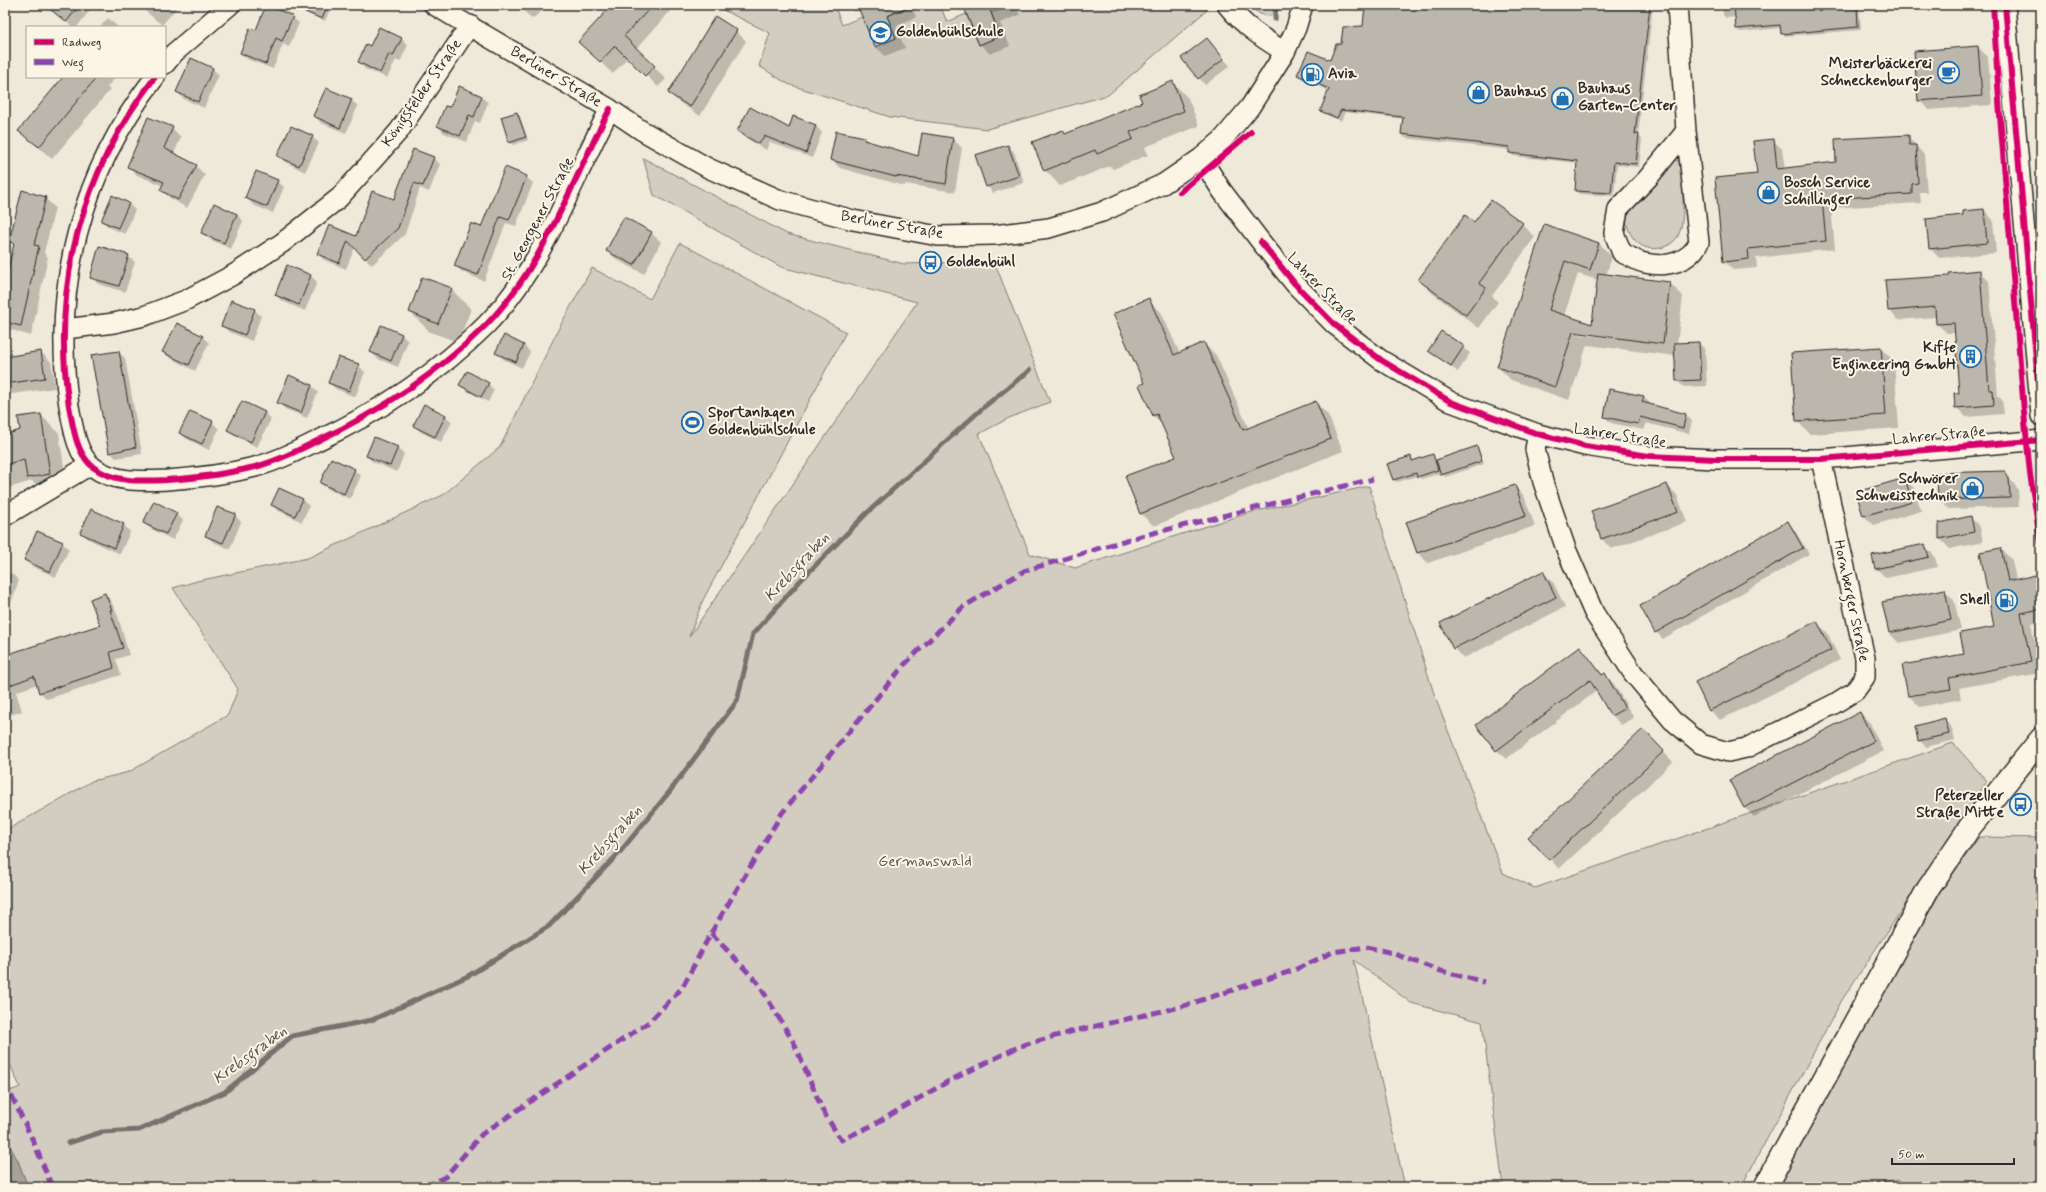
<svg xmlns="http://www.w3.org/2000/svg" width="2046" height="1192" font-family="Mynerve,sans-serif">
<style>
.green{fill:#d2cdc0;stroke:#7e7c76}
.water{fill:#a6a399;stroke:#75736d}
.shadow{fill:#0003;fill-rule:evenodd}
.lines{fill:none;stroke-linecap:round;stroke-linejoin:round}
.stream{stroke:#75736d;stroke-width:5}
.building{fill:#bcb7ac;stroke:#2b2b2b}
.minor-casing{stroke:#2b2b2b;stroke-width:22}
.major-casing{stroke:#2b2b2b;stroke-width:25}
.minor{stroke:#fcf5e5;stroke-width:19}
.major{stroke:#fcf5e5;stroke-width:22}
.quiet{stroke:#8e44ad;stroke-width:5;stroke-dasharray:10 5;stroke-linecap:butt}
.cycleway-casing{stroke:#fcf5e5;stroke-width:8}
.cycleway{stroke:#d6006c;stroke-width:6}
.labels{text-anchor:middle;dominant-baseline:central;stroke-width:4;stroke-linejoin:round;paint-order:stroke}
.poi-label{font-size:15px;font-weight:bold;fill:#2b2b2b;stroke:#fcf5e5;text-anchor:start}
.street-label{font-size:15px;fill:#2b2b2b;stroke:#fcf5e5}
.park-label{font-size:15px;fill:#555450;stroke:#fcf5e5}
.water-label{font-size:16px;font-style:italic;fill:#565552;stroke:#fcf5e5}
</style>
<rect width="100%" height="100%" fill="#efe9da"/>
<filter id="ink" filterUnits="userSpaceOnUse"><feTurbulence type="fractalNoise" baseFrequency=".025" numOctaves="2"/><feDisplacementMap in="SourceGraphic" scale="8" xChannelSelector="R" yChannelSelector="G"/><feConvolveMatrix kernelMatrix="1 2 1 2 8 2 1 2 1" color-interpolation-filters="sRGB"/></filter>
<g filter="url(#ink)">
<path class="green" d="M719,5H834L842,25L862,17L875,47L896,38L887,16L907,8L906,5H940L947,22L966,14L979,45L1000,36L991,13L1011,5H1204L1207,10L1108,95L987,129L890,117L788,84L759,66L770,33L717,7Z
M1248,5H1283C1271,22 1262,17 1248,5Z
M643,158L787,234L904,264L994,261L1050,402L1009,418L979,434L1030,554L1075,568L1248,513L1369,486L1435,697L1503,873L1535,888L1953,743L1987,781L1842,1000L1741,1187H1503L1482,1022L1411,1003L1354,960L1405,1187H28L18,1161L5,1137V1093L20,1087L5,1053V831L92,781L129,772L228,715L238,689L173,588L197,581L308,558L443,495L500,447L560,326L592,268L650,299L680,243L846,332L703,600L689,637L917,302L781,267L654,195Z
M1677,160L1680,163C1683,180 1686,221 1678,236C1675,241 1670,245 1664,247C1639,255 1624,233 1626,210L1672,161Z
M1979,837L2041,838V1187H1904L1899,1180L1857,1187H1773L1941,891Z"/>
<path class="water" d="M5,1137L18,1161L28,1187H5Z"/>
<path class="shadow" d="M60,5H94L77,27H72L55,12Z
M138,5H179L162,25Z
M301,5H332L325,21L303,12L300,9Z
M518,5H550L532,19Z
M613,5H676L636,49L666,79L658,87L628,57L613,74L592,54Z
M847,5H911L916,17L896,26L905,48L885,56L876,47L860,10L854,12Z
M953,5H1016L1020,15L1000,23L1010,46L990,54L980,44L965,7L958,10Z
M1366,5H1653L1638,135L1642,139L1639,167L1617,165L1614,196L1579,194L1576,190L1578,163L1513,156L1510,152V150L1405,138L1402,134L1403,119L1345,112L1341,121L1325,114L1321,110L1330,91L1302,79L1299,75L1330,62L1342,45L1364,27Z
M1722,5H1859L1861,30L1785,36L1782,33L1781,28L1740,32L1737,29L1736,17L1726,18L1723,15Z
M292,17L299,23L289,47L283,44L273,69L247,59L241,53L256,31Z
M108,18L118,27H100Z
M715,18L736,31L746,41L700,116L679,102L669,93Z
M401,38L408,45L400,62L396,60L387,78L365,69L359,62L371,47Z
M1207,39L1230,66L1205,85L1183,58Z
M1978,47L1988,57L1992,105L1929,110L1919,100Z
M192,59L213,69L219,75L204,108L184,99L177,92Z
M64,77H116L107,87L110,90L52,159L20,131Z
M1173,83L1188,98L1199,126L1145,147L1148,155L1113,169L1110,166L1060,186L1045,170L1063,131L1066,134L1143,103Z
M459,88L482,97L488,103L480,123L475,121L467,142L444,133L438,126L451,108Z
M351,100L358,106L346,133L321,123L315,116Z
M517,113L520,116L528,140L513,145L510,142Z
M794,118L816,126L822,133L812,158L770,142L766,150L744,137L738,131L789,130Z
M172,128L181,137L174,154L196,166L205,175L187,208L170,198L161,190L163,186L137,175L129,167Z
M922,134L953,139L962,148L955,192L905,184V186L840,168L831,159L864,138L868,142L919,157Z
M1908,136L1924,155L1927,192H1920L1921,203L1831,208L1835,249L1756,258L1757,268L1733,270L1724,261L1773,140L1782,149L1785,169L1838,163Z
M312,137L319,143L305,172L285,162L278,156Z
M1008,146L1014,152L1024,183L993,193L987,186Z
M433,158L440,164L429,192L420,188L405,234L372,265L355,247L346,269L324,260L318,254L329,226L357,238Z
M526,177L533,183L516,226L506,223L484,281L462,272L456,266L482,228Z
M277,181L284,187L273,213L253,205L247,198Z
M45,198L55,208L44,253L48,257L31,336L5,328V285L15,246L10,241Z
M128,203L135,210L125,234L108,227L102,220Z
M215,205L237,214L243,221L231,249L209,239L202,233Z
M1984,210L1993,220L1996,253L1939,258L1930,248L1964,216Z
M1474,223L1522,224L1535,237L1492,296L1498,302L1479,328L1432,293L1419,280Z
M1545,226L1599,243L1612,257L1606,275L1670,283L1683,296L1677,344L1698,343L1705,349L1707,386L1684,387L1677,381L1676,356L1587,345L1569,400L1511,380L1498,367ZM1578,274L1598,280L1593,326L1564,316ZM1569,331L1598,334L1603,337L1568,333Z
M651,233L661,242L644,274L617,260L607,250Z
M128,256L135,262L125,292L98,284L91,277Z
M288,266L311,276L317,282L305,311L282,301L276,295Z
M1979,271L1989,281L1998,396L2002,400L2004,414L1966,417L1956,407L1960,394L1956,333H1947L1937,324V317L1898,320L1889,310Z
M451,289L471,309L458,342L430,332L410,312Z
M1148,300L1161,312L1180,354L1203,343L1216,355L1249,429L1315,402L1328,415L1343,451L1154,526L1141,514L1127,477L1177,457L1162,424L1153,415L1145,383Z
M255,310L261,316L252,341L229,332L223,326Z
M177,324L203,337L209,343L195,371L170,358L164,352Z
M1441,332L1470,353L1458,372L1429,351Z
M402,335L408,341L398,367L378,359L371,352Z
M524,345L530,352L522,368L503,359L496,353Z
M1881,348L1894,361L1899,428L1810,434L1797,421Z
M41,352L51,362L55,388L5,395V358Z
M118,352L125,358L142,454L116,458L110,452Z
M358,365L365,372L355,397L336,389L329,383Z
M290,377L312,386L318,392L307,418L285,409L279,403Z
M488,384L494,390L488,402L467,391L460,385Z
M1643,397L1650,403L1649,405L1686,415L1692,421L1689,434L1646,423L1644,430L1611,423L1605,417Z
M242,402L265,413L271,419L257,447L235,436L229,430Z
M191,412L212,422L219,429L209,450L187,439L181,433Z
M41,415L59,433L68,493L47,496L32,481L5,489V436L21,431Z
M445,415L452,422L441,442L421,432L415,426Z
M374,438L398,448L404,454L397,472L373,462L367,456Z
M1476,448L1479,450L1484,464L1445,477L1442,473L1421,479L1418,476L1397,482L1394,480L1410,457L1414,461L1432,455L1436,461Z
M354,470L361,476L350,499L328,489L321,483Z
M2004,472L2018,489L2019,507L1949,509L1939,500Z
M1905,479L1915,489L1921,511L1874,525L1864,516Z
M1667,485L1677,495L1687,522L1611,549L1602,539L1592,511Z
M1515,486L1524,496L1535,526L1428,563L1418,553L1407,522Z
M302,500L309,506L302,522L279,511L272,505Z
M92,511L124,525L130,532L120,554L88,539L82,533Z
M176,514L183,520L173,540L151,529L144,523Z
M235,515L241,522L230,549L213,542L206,535Z
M1970,517L1980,527L1983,542L1950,549L1940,539V524Z
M1788,522L1794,529L1809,554L1663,639L1656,632L1641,607Z
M62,543L69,549L56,577L31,566L25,560Z
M1924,545L1934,555L1938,567L1886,578L1876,568Z
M2001,549L2012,560L2016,580L2041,575V622L2031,624L2041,673L1959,688L1961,699L1920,707L1909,696L1965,655L1995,628Z
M5,571L12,574L19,580L9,609L5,608Z
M1543,572L1553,582L1565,607L1464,658L1454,648Z
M1944,590L1954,600L1961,630L1899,643L1889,633L1883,603Z
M105,594L111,601L118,616L129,655L116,659L121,675L47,699L40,692L37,684L16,692L22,711L5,717V672L101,625Z
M1817,623L1827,632L1840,660L1720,720L1710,710Z
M1580,648L1603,675L1604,674L1614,684L1634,718L1621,725L1612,715L1598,690L1506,759L1497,750Z
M1860,713L1870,723L1883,751L1754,817L1744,807Z
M1945,720L1951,726L1955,740L1926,747L1919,740Z
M1652,740L1673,762L1559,869L1550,859Z"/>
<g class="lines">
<path class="stream" d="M1275,19L1276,5
M68,1143L102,1132L139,1130L225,1092L292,1036L372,1020L468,976L549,926L620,852L670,791L737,701L753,634L800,581L867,513L985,406L1030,370"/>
</g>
<path class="building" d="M45,5H80L66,22Z
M266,5L293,16L282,41L276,38L266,64L240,53L250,28L256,30Z
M289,5H328L322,19Z
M612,5H653L624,36L655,66L645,76L615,46L600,62L578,42Z
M857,5H912L887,16L896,38L875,47Z
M963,5H988L1000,36L979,45Z
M1365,5H1650L1635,134H1639L1636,164L1614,162L1611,193L1575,191L1577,161L1509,153V147L1401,134L1403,117L1341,110L1337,118L1320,111L1329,89L1297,75L1308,51L1330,60L1336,44H1341L1343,27L1363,26Z
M1734,5H1857L1858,27L1781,34L1780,25L1736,29Z
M715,16L737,30L690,107L668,93Z
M379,27L402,38L393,56L389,54L380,73L358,62L366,44L370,46Z
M1207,38L1224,59L1198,79L1181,58Z
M1978,46L1982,96L1918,101L1914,51Z
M191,58L213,68L198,102L176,92Z
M63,77H97L39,147L18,131Z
M1173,81L1184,111L1130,132L1133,139L1097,154L1095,150L1044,171L1032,142L1063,130L1065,134L1142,102L1139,95Z
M459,86L482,96L474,117L469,115L460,136L437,126L445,106L450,107Z
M326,88L352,99L340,128L313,116Z
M750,107L789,128L793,116L816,125L806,153L764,136L759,144L737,131Z
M517,112L526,137L509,143L501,117Z
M148,117L173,127L164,148L197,165L178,200L160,190L164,182L127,167Z
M291,126L313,136L299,166L277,156Z
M836,131L865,137L864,140L918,156L922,133L953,138L946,184L896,176V177L830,160Z
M1909,135V145H1916L1918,183L1912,184V194L1822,199L1826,241L1748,249L1749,259L1723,262L1715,178L1757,174L1753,141L1774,139L1777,169L1836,162L1835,139Z
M1008,145L1019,176L986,187L975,155Z
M413,149L434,157L423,186L414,183L398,228L365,259L348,241L339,263L317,254L329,225L356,236L372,191L394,199Z
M505,167L527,176L509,220L500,217L478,275L454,266L471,223L481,227Z
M256,171L278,180L267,207L245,198Z
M22,190L46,197L34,245L39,246L21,326L5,322V281L14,244L9,241Z
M112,195L129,203L118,228L101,221Z
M1491,200L1523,223L1479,283L1486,288L1466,315L1418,280L1465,215L1474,222Z
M214,203L237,214L224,243L201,233Z
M1984,209L1987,243L1929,249L1926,219L1963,215V211Z
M624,217L652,232L634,265L606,251Z
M1544,224L1599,243L1590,270L1565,261L1549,310L1592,324L1598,273L1670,282L1663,344L1573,332L1555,387L1497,367Z
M99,246L129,255L119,286L90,278Z
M287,265L311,275L299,305L275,295Z
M1980,270L1989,390H1993L1994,405L1955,408L1954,393H1959L1954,323L1936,324L1935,307L1888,311L1885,280L1949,276V273Z
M422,277L452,288L438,324L409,312Z
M1149,298L1174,355L1204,342L1243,430L1316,401L1331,439L1140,514L1125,476L1176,457L1157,414L1153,416L1139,385L1144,383L1113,314Z
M231,300L255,309L245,335L221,326Z
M177,323L203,336L189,365L162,352Z
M381,325L402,334L391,361L370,352Z
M1441,331L1464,346L1451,366L1428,351Z
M504,335L524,345L516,362L495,353Z
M1699,342L1701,380L1676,381L1674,343Z
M1881,347L1886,415L1796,421L1791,353Z
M41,351L45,378L5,384V357Z
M119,351L136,447L109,453L91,355Z
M338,357L359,364L349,391L328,383Z
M467,371L489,383L481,397L459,385Z
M289,375L312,385L301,413L277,403Z
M1609,389L1644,396L1642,402L1686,414L1683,428L1640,417L1638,424L1604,417Z
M242,401L265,412L251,442L227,430Z
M424,404L446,415L435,437L413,426Z
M190,411L213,421L202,444L179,433Z
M41,414L50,474L27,478L24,459L5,465V435L20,430L18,417Z
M374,437L398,447L390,466L366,456Z
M1477,446L1482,461L1441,475L1436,460Z
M1433,454L1438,470L1417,477L1416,473L1393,480L1387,464L1411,456L1412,461Z
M331,458L355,469L344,494L320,483Z
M2005,471L2009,478L2010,498L1938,500L1937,473Z
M1905,478L1912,502L1863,516L1856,492Z
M1667,484L1678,512L1601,539L1591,511Z
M1515,485L1526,516L1417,553L1406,522Z
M279,488L303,499L295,516L271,505Z
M154,501L177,513L166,534L143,523Z
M217,507L236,514L223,543L205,536Z
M91,509L124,524L114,548L80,533Z
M1971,516L1974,532L1939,539V523Z
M1788,521L1803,548L1655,633L1640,606Z
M37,531L63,542L50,572L24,560Z
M1925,544L1929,557L1875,569L1872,555Z
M2001,548L2008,581L2041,574V609L2021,613L2031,662L1949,678L1951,689L1908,696L1902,665L1964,654L1960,633L1994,627L1980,552Z
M1543,571L1556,597L1453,649L1440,623Z
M1945,589L1951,620L1889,633L1882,602Z
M105,593L112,610H110L123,648L110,652L114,668L39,693L34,676L5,687V655L100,625L90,599Z
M1817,621L1831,650L1709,711L1695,682Z
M1580,646L1602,675L1605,673L1625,708L1611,716L1590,680L1496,751L1476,725Z
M1860,712L1874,741L1744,808L1729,780Z
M1945,718L1949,734L1918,741L1915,726Z
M1643,729L1664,751L1549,860L1528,837Z"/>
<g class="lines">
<defs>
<path id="minor" d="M434,5L610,109L641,130L708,168L780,200L853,220L938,236L994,235L1049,228L1102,212L1163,184L1201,158L1222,140L1250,107L1285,52L1296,28L1303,5
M1227,5C1244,26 1262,38 1285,52
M1677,5L1686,131L1699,242C1690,262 1667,268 1645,263C1638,262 1630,256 1622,253L1614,233L1618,209L1648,178L1686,131
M2005,5L2041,416
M165,64L174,53L230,5
M155,77C81,173 51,287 69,406C73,426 76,454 93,467C114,483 142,481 167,480C197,478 227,474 255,467C277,461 297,451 317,441C379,412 437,374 486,325C544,266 571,182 610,109
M1201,158L1222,191L1261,242L1295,284L1335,325L1381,360L1451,402L1538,434L1585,446L1649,456L1715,459H1821L2041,440
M65,329L114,323L144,316L186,300L233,275L282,243L339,198L399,131L470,25
M1538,434L1535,449L1543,482L1566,549L1594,613L1633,673L1672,720L1701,744L1728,752L1746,748L1834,704L1855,691L1865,677V658L1821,459
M5,516L90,465"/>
<path id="major" d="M1765,1187L1928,889L1970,827L2041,739"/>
</defs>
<use href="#minor" class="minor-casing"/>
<use href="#major" class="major-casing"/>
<use href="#minor" class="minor"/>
<use href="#major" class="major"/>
<path class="quiet" d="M711,933L758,983L794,1043L823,1111L841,1140L871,1126L949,1081L1020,1046L1070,1032L1180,1007L1292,971L1333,952L1366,947L1389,952L1441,971L1484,982
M5,1082L35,1145L52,1187
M425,1187L445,1177L482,1134L649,1022L682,988L711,933L782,813L904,665L963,607L1024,571L1133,538L1373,479"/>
<defs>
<path id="cycleway" d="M1993,5L2000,116L2024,412L2030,474L2041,545
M2005,5L2041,416
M155,77C81,173 51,287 69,406C73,426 76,454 93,467C114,483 142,481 167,480C197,478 227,474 255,467C277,461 297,451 317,441C379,412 437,374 486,325C544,266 571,182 610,109
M1180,192L1251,132
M1261,242L1295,284L1335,325L1381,360L1451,402L1538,434L1585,446L1649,456L1715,459H1821L2041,440"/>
</defs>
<use href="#cycleway" class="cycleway-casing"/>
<use href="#cycleway" class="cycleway"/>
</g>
</g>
<defs>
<symbol id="school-ring" viewBox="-11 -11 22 22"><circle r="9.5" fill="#fcf5e5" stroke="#1f6fb2" stroke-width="1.5"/><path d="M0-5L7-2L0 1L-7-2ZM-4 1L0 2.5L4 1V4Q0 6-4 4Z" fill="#1f6fb2"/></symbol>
<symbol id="cafe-ring" viewBox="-11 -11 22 22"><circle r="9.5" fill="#fcf5e5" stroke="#1f6fb2" stroke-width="1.5"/><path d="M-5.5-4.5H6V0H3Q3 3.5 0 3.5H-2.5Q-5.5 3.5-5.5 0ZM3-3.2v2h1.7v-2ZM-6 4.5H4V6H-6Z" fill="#1f6fb2"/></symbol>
<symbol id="fuel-ring" viewBox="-11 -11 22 22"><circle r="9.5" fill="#fcf5e5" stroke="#1f6fb2" stroke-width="1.5"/><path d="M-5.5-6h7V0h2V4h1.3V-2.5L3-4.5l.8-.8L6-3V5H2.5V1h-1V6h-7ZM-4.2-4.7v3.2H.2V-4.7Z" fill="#1f6fb2"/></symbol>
<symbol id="shop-ring" viewBox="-11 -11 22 22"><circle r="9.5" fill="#fcf5e5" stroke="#1f6fb2" stroke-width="1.5"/><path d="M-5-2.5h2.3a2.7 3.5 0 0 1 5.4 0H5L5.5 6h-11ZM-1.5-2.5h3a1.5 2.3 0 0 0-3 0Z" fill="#1f6fb2"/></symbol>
<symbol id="bus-ring" viewBox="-11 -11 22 22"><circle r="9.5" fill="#fcf5e5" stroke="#1f6fb2" stroke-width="1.5"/><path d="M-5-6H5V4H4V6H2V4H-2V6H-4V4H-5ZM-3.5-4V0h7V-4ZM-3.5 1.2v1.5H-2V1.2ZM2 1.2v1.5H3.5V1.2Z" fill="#1f6fb2"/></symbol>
<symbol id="building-ring" viewBox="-11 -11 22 22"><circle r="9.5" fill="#fcf5e5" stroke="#1f6fb2" stroke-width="1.5"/><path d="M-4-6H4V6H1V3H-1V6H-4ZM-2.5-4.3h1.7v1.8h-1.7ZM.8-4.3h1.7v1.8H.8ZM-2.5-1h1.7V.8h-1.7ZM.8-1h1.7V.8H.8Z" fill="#1f6fb2"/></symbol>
<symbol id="stadium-ring" viewBox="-11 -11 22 22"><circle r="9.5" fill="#fcf5e5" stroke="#1f6fb2" stroke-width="1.5"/><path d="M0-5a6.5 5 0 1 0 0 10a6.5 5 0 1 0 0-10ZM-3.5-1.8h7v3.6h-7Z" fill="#1f6fb2"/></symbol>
</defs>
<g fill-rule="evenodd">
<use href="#school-ring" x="868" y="20" width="25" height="25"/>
<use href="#cafe-ring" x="1936" y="60" width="25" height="25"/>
<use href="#fuel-ring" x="1300" y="62" width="25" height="25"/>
<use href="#shop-ring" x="1466" y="80" width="25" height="25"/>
<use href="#shop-ring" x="1550" y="86" width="25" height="25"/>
<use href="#shop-ring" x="1756" y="180" width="25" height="25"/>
<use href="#bus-ring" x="918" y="250" width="25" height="25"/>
<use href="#building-ring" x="1958" y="344" width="25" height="25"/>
<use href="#stadium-ring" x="680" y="410" width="25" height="25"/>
<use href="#shop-ring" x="1960" y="476" width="25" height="25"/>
<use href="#fuel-ring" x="1994" y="588" width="25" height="25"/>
<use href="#bus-ring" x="2008" y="792" width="25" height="25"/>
</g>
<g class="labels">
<g class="poi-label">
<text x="896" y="32">Goldenbühlschule</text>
<text x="1932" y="64" text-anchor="end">Meisterbäckerei<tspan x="1932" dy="17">Schneckenburger</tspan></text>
<text x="1328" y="74">Avia</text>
<text x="1578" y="89">Bauhaus<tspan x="1578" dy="17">Garten-Center</tspan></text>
<text x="1494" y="92">Bauhaus</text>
<text x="1784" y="183">Bosch Service<tspan x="1784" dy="17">Schillinger</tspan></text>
<text x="946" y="262">Goldenbühl</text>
<text x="1956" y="348" text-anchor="end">Kiffe<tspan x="1956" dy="17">Engineering GmbH</tspan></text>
<text x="708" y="413">Sportanlagen<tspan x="708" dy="17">Goldenbühlschule</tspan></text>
<text x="1958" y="479" text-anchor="end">Schwörer<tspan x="1958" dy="17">Schweisstechnik</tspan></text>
<text x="1990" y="600" text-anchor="end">Shell</text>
<text x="2004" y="796" text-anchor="end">Peterzeller<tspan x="2004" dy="17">Straße Mitte</tspan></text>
</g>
<g class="street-label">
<text transform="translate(556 77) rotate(31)">Berliner Straße</text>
<text transform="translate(422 93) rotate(-55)">Königsfelder Straße</text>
<text transform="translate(538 219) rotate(-62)">St. Georgener Straße</text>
<text transform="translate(892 225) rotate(10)">Berliner Straße</text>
<text transform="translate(1322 289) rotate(46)">Lahrer Straße</text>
<text transform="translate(1620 436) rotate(9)">Lahrer Straße</text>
<text transform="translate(1939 436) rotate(-5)">Lahrer Straße</text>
<text transform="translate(1851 601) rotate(78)">Hornberger Straße</text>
</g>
<g class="park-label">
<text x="925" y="862">Germanswald</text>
</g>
<g class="water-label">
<text transform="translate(797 567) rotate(-47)">Krebsgraben</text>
<text transform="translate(610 840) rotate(-48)">Krebsgraben</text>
<text transform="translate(250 1055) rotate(-36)">Krebsgraben</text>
</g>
</g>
<rect width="2046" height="1192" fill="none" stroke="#fcf5e5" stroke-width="20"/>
<rect x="10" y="10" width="2026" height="1172" fill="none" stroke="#2b2b2b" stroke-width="1.5" filter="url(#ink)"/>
<rect x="26" y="26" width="140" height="52" fill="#fcf5e5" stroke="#a8a49b"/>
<rect x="34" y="39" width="20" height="6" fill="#d6006c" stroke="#a8a49b"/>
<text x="62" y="46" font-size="12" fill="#2b2b2b">Radweg</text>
<rect x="34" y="59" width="20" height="6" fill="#8e44ad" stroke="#a8a49b"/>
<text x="62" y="66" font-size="12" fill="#2b2b2b">Weg</text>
<path d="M1892 1158v6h122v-6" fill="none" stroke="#2b2b2b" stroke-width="2"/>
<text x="1898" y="1158" font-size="12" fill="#2b2b2b" stroke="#fcf5e5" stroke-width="3" paint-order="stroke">50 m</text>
</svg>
